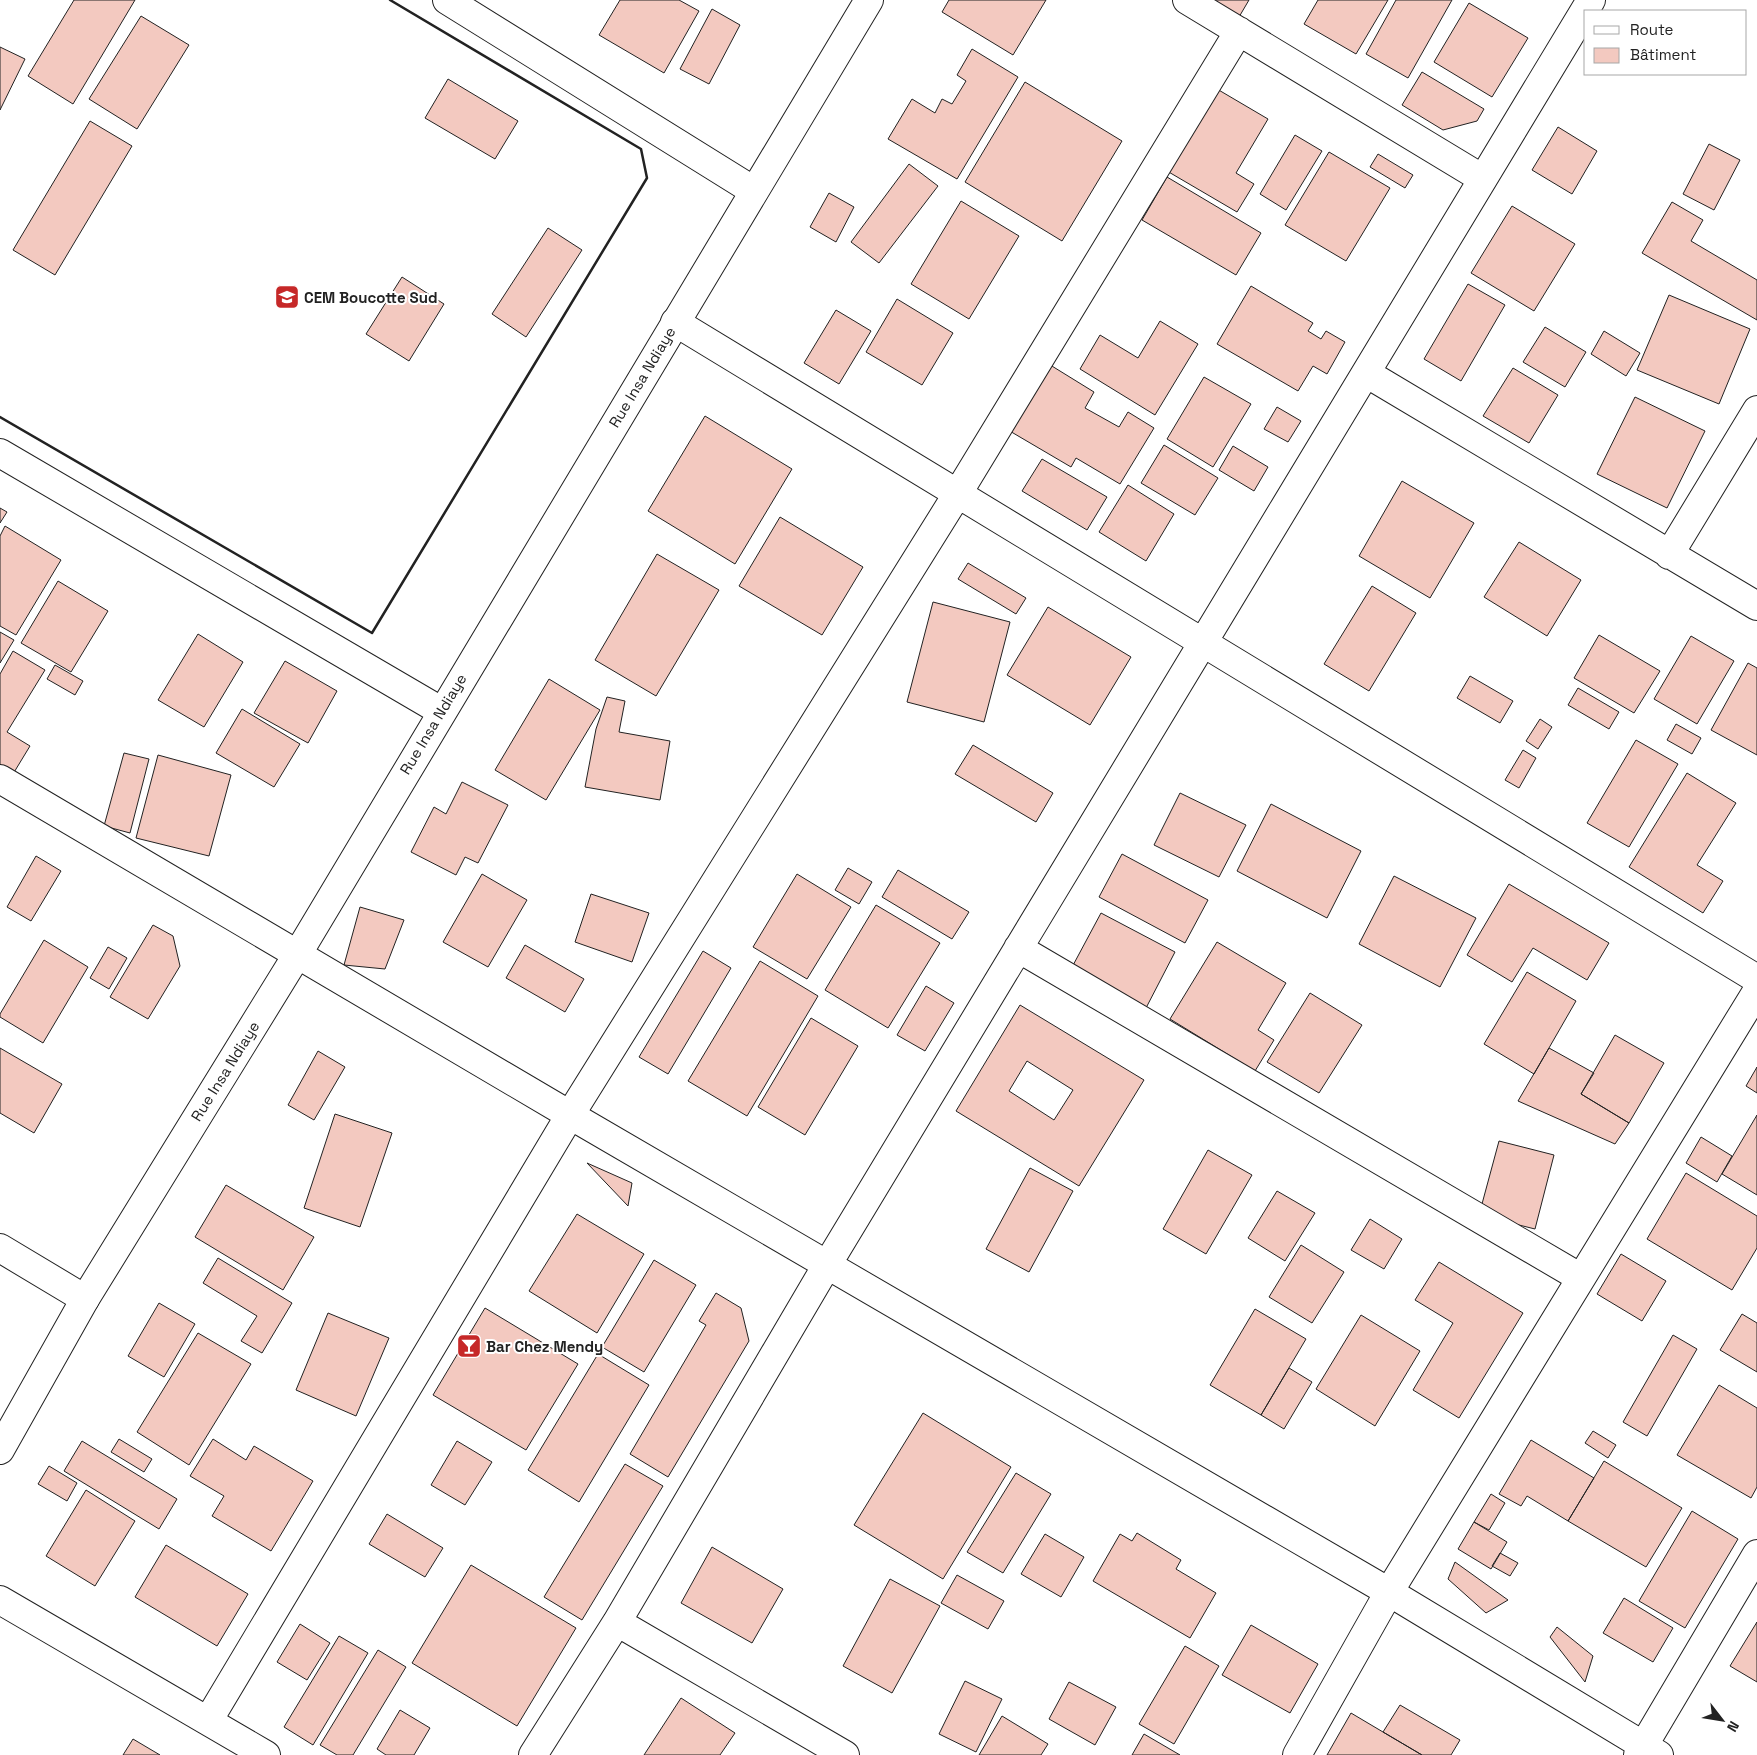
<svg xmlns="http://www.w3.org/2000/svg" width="1757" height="1755" font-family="'Space Grotesk',sans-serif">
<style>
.building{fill:#f3c9c0;stroke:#222;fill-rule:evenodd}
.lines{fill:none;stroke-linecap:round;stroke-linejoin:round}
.minor-casing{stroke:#222;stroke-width:30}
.secondary-casing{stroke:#222;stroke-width:30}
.minor{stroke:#fff;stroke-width:28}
.secondary{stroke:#fff;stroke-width:28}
.wall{stroke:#222;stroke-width:2.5}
.labels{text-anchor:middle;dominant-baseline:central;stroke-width:4;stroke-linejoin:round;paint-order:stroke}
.poi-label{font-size:15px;font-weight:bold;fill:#222;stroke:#fff;text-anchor:start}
.street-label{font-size:15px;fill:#222;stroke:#fff}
</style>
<rect width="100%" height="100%" fill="#fff"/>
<path class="building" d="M74,0H135L73,104L28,76Z
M620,0H679L699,11L664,73L599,35Z
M949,0H1046L1013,55L942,12Z
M1210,0H1249L1239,17Z
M1318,0H1388L1356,54L1304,24Z
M1396,0H1452L1408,78L1366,54Z
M1469,3L1528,38L1492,97L1434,62Z
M712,9L740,25L709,84L680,69Z
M141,16L189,45L137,129L89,99Z
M0,47L25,59L0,110Z
M972,49L1018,77L957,179L888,139L912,99L935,113L942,99L952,104L966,81L957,75Z
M1422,72L1484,109L1477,121L1443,130L1402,105Z
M448,79L518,121L495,159L425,118Z
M1025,82L1122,141L1062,241L965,182Z
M1217,89L1268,119L1236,173L1254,184L1237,212L1167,171Z
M90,121L132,146L55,275L13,250Z
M1558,127L1597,151L1572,194L1532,170Z
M1295,135L1322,151L1286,210L1260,194Z
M1709,144L1740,160L1714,210L1683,194Z
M1329,152L1390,188L1346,261L1285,225Z
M1378,154L1413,175L1405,188L1370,167Z
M909,164L938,186L879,263L851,242Z
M1167,177L1261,233L1236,275L1142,220Z
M829,193L854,207L836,242L810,227Z
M961,201L1019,236L969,319L911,284Z
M1672,202L1703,220L1691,241L1757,280V320L1642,253Z
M1512,206L1575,244L1534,311L1471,273Z
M548,228L582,250L526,337L492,314Z
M402,277L444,304L409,361L366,334Z
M1468,284L1505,305L1461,381L1424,359Z
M1251,286L1313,323L1308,331L1321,339L1326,331L1345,342L1327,374L1313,366L1298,391L1217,344Z
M1669,295L1750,329L1719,404L1637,370Z
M897,299L953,333L922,385L866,352Z
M836,310L871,331L839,384L804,363Z
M1160,321L1198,344L1155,415L1080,369L1100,335L1138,358Z
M1545,327L1586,352L1565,387L1523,362Z
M1604,331L1640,353L1626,376L1591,354Z
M1047,363L1094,392L1085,408L1119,427L1128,412L1154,428L1120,484L1076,458L1071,467L1008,430Z
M1513,368L1558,395L1529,443L1483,416Z
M1204,377L1251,404L1213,467L1167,439Z
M1635,397L1705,431L1667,508L1597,474Z
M1277,407L1301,421L1288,442L1264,429Z
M705,416L792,469L735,564L648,511Z
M1164,445L1218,478L1195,515L1141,483Z
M1233,446L1268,467L1254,491L1219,470Z
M1042,459L1107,497L1087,530L1022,491Z
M1402,481L1474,523L1430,598L1359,556Z
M1128,485L1174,514L1146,561L1099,532Z
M0,508L7,512L0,523Z
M780,517L863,567L822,635L739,586Z
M5,526L61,560L16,635L0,626V536Z
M1519,542L1581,580L1547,636L1484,597Z
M657,554L719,590L656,696L595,660Z
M968,563L1026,598L1016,614L958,579Z
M58,581L108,611L71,672L21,643Z
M1372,586L1416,613L1369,691L1324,664Z
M933,602L1010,622L984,722L907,702Z
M1048,607L1131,657L1090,725L1007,675Z
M0,632L14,640L0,663Z
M198,634L243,662L204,727L158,700Z
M1599,635L1660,671L1634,713L1574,678Z
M1691,636L1734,661L1697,724L1654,699Z
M13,651L45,670L7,732L30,746L13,774L0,766V674Z
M285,661L337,691L308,743L254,713Z
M1748,663L1757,668V755L1711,730Z
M55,665L83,681L75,695L47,679Z
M1470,676L1513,701L1500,723L1457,698Z
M549,679L600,710L546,800L495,770Z
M1578,688L1619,712L1609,729L1568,705Z
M607,697L625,701L619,732L670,741L660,800L585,787L596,729Z
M242,709L300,744L274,787L216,753Z
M1540,719L1552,727L1538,749L1526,741Z
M1676,724L1701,738L1692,754L1667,740Z
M1636,740L1678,764L1629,847L1587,823Z
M973,745L1053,793L1036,822L955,774Z
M1523,750L1536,758L1519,788L1505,780Z
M124,753L149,759L130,833L104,826Z
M158,755L231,775L209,856L136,838Z
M1687,773L1736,803L1697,865L1723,881L1703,913L1629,867Z
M462,782L508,805L478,863L465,857L456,875L411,852L434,807L446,814Z
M1180,793L1246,825L1219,877L1154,845Z
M1271,804L1361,851L1327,918L1237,871Z
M1122,854L1208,900L1185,943L1099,897Z
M36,856L61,871L31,921L7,907Z
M848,868L872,882L859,904L835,890Z
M898,870L969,912L952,939L882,897Z
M482,874L527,900L488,967L443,942Z
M797,874L851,907L807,979L753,947Z
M1394,876L1476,918L1440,987L1359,944Z
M1509,884L1609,943L1587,980L1533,948L1512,982L1467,955Z
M591,894L649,913L632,962L575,942Z
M876,905L940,943L888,1028L825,990Z
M360,907L404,920L385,969L344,965Z
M1101,913L1175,952L1146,1008L1071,969Z
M153,925L173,936L180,966L148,1019L110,997Z
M44,940L88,967L43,1043L0,1017V1014Z
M1217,942L1286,983L1258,1030L1274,1040L1255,1071L1170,1019Z
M525,945L584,979L565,1012L506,978Z
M108,947L127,958L109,989L90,978Z
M703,951L731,968L668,1074L639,1057Z
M760,961L818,996L747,1116L688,1081Z
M1527,972L1576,1001L1534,1074L1484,1044Z
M926,986L954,1003L925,1051L897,1035Z
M1310,993L1362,1025L1319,1093L1267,1062Z
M1020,1005L1144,1080L1079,1186L956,1111ZM1027,1061L1073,1090L1054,1120L1009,1091Z
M811,1018L858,1046L805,1135L758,1107Z
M1615,1035L1664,1063L1629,1123L1581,1094Z
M0,1048L62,1084L34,1133L0,1113Z
M1549,1048L1594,1073L1581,1094L1629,1123L1615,1144L1518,1101Z
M318,1051L345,1067L314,1120L288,1105Z
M1757,1067V1093L1746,1086Z
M335,1114L392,1133L360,1227L304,1208Z
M1757,1115V1195L1722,1174Z
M1701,1137L1732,1156L1717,1182L1686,1163Z
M1499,1141L1554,1155L1535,1229L1479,1215Z
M1208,1150L1252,1175L1206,1254L1163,1229Z
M587,1163L632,1183L628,1206Z
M1030,1168L1073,1191L1029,1272L986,1249Z
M1686,1173L1757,1216V1248L1732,1290L1647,1239Z
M226,1185L314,1237L283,1290L195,1237Z
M1277,1191L1315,1213L1285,1261L1248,1238Z
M577,1214L644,1254L597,1333L529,1291Z
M1370,1219L1402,1239L1384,1269L1351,1250Z
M1301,1245L1344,1272L1312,1323L1269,1297Z
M1621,1254L1666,1281L1642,1321L1597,1294Z
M218,1258L292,1303L262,1353L241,1341L257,1316L203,1283Z
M654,1260L696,1285L644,1372L602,1347Z
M1439,1262L1523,1313L1459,1418L1413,1390L1453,1323L1415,1300Z
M716,1293L741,1308L749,1341L668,1477L630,1454L706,1325L699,1321Z
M159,1303L195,1324L164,1377L128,1356Z
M485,1308L578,1364L526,1450L433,1395Z
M1255,1309L1306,1339L1261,1415L1210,1385Z
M328,1313L389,1338L356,1416L296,1390Z
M1742,1314L1757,1323V1372L1720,1350Z
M1361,1315L1420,1351L1375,1426L1316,1389Z
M198,1333L251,1364L189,1465L137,1432Z
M1673,1335L1697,1349L1647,1436L1623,1422Z
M598,1354L649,1385L579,1502L528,1470Z
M1289,1368L1312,1382L1284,1429L1261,1415Z
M1719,1385L1757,1408V1487L1751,1498L1677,1455Z
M923,1413L1011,1467L943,1579L854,1525Z
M1593,1431L1616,1445L1608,1458L1585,1443Z
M119,1439L152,1459L144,1472L111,1452Z
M213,1439L246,1460L254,1446L313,1481L271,1551L212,1516L224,1496L190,1476Z
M1531,1440L1594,1478L1568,1521L1527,1496L1521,1506L1499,1494Z
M82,1441L177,1499L159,1529L64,1471Z
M457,1441L492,1462L465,1505L431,1485Z
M1604,1461L1682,1508L1646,1567L1568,1521Z
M625,1464L663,1486L582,1620L544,1597Z
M49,1466L77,1483L67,1501L38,1484Z
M1016,1473L1051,1494L1003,1573L967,1552Z
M86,1490L135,1521L95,1586L46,1556Z
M1491,1494L1505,1503L1489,1530L1474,1522Z
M1692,1511L1738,1539L1685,1628L1639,1601Z
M387,1514L443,1548L425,1577L369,1544Z
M1474,1522L1507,1542L1491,1569L1458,1549Z
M1137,1533L1181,1560L1176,1569L1216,1593L1190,1638L1093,1581L1120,1534L1132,1541Z
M1045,1534L1084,1557L1061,1597L1021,1574Z
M166,1545L248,1594L217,1646L135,1597Z
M712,1547L783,1589L752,1643L681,1603Z
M1500,1553L1518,1563L1510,1576L1492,1566Z
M1455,1562L1508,1600L1486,1613L1448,1579Z
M471,1565L576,1628L517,1726L412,1663Z
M957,1575L1004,1601L988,1629L941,1603Z
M890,1579L940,1606L892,1693L843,1666Z
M1624,1598L1673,1628L1653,1662L1603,1633Z
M1757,1622V1682L1730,1666Z
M300,1624L330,1643L307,1680L277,1662Z
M1251,1625L1318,1664L1290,1713L1222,1675Z
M1557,1627L1593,1656L1585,1682L1550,1637Z
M339,1636L368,1653L313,1745L284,1727Z
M1185,1646L1219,1666L1174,1744L1139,1724Z
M378,1650L406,1667L353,1755H337L320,1745Z
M965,1681L1002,1699L976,1752L939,1734Z
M1069,1682L1116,1707L1095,1745L1049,1719Z
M681,1698L735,1733L720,1755H644Z
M1400,1705L1460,1740L1451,1755H1422L1383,1732Z
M400,1710L430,1728L414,1755H386L377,1749Z
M1351,1713L1383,1732L1422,1755H1327Z
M1002,1716L1048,1744L1041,1755H979Z
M1144,1734L1180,1755H1132Z
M133,1739L160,1755H123Z"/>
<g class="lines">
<defs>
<path id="minor" d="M447,0L754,191
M1187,0L1483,179
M675,322L1757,979
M1366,373L1757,606
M0,453L441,711
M1669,555L1757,410
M0,779L570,1115L1389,1592L1659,1755
M1018,948L1581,1278
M0,1248L85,1299
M0,1600L266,1755
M617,1622L845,1755
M208,1721L570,1115L958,493L1239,31
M533,1755L617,1622L827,1265L1591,0
M1297,1755L1389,1592L1757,991
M1638,1755L1757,1554"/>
<path id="secondary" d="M0,1450L85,1299L297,955L869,0"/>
</defs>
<use href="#minor" class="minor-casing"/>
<use href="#secondary" class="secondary-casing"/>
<use href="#minor" class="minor"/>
<use href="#secondary" class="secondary"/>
<path class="wall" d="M0,417L372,633L647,178L641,149L390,0"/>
</g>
<defs>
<symbol id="school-square" viewBox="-11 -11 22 22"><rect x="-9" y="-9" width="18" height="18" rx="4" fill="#c62828" stroke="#fff"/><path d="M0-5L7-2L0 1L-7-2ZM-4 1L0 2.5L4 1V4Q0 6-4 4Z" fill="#fff"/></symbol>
<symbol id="bar-square" viewBox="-11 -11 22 22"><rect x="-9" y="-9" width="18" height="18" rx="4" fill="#c62828" stroke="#fff"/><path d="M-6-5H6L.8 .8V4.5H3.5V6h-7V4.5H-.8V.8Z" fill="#fff"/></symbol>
</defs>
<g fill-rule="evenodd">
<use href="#school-square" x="273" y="283" width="28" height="28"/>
<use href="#bar-square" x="455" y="1332" width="28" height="28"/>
</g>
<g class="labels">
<g class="poi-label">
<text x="304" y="297">CEM Boucotte Sud</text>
<text x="486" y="1346">Bar Chez Mendy</text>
</g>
<g class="street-label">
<text transform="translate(642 377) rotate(-59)">Rue Insa Ndiaye</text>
<text transform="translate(433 724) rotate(-59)">Rue Insa Ndiaye</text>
<text transform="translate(225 1071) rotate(-58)">Rue Insa Ndiaye</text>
</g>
</g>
<rect x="1584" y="10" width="162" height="65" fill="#ffffff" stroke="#a7a7a7"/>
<rect x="1594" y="26" width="25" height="8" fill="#ffffff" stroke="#a7a7a7"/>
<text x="1630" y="35" font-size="15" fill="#222222">Route</text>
<rect x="1594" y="48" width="25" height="15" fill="#f3c9c0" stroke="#a7a7a7"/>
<text x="1630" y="60" font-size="15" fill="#222222">Bâtiment</text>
<g transform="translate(1722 1720) rotate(121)" stroke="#ffffff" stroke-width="4" paint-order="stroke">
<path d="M0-4L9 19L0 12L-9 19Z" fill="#222222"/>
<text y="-8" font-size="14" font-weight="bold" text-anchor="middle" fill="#222222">N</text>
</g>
</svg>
